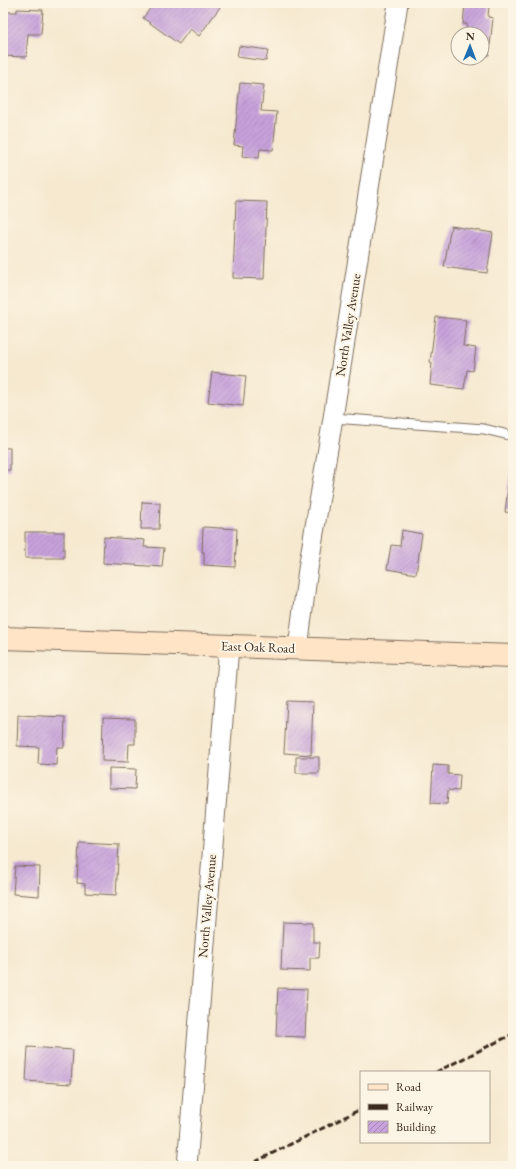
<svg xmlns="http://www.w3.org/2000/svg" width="516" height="1169" font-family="'EB Garamond',serif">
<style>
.building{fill:url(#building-hatch)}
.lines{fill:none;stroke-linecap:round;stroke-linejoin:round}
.lane-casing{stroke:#7c6d5c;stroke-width:11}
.street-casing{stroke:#7c6d5c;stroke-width:21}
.secondary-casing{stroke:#7c6d5c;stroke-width:24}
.lane{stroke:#fff;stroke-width:9}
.street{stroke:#fff;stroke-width:19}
.secondary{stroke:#ffe4c6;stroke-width:22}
.rail{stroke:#3b2a1e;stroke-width:3;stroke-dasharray:6 3;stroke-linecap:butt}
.labels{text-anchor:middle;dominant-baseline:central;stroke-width:4;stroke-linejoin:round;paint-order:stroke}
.street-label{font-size:13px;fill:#3b2a1e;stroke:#fcf5e5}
</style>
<defs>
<pattern id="building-hatch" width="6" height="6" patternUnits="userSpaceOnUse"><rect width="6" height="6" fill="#c7a2dc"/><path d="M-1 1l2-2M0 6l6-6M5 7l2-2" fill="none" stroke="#a384b2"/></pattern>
</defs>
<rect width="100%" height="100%" fill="#fcf5e5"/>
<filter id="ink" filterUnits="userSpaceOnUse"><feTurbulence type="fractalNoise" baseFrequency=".025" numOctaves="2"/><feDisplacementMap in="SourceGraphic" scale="8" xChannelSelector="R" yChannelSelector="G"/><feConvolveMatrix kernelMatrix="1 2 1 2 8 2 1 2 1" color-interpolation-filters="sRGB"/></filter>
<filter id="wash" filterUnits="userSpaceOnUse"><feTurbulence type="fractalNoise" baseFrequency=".012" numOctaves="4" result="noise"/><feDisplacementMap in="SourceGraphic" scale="16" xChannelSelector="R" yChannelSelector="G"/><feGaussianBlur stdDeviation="0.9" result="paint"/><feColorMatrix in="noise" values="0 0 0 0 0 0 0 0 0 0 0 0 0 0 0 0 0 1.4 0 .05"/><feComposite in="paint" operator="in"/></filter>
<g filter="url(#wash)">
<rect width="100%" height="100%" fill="#f6e9d0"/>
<g id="blocks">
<path class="building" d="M154,3H215L220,7L199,36L190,29L179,44L143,18Z
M465,4L489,6L488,17L493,18L489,55H482V34H466L467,24H463Z
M17,9L43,10L41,34H28L26,57L3,56V12H17Z
M239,46L268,50L266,61L237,57Z
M240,83L264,85L261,111L277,112L273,150L260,149L259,158L242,156L243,146L234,145Z
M236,201L267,202L264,279L233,278Z
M451,226L493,233L487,273L444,267Z
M436,317L466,320L463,346L476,348L473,371L467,370L464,389L430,385L432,363L430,362Z
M212,372L246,376L243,406L208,402Z
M3,448H10V470H3Z
M511,465L513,466V513L505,512Z
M142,502L160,503L159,529H141Z
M203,527L237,529L235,567L204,565V552H202Z
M402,530L422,534L416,574L387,569L391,545L400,546Z
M25,532H64V558H25Z
M104,537L145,540L144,547L164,548L162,567L103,563Z
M287,701L313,702L311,755L284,753Z
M18,715L65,717L64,747H57L56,765L38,764L39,747L17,746Z
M103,718L135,719V744H129L128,762L102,761Z
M296,757H319V773H296Z
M433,765L448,766V774L460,775L459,791L448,790L447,804L431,803Z
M109,768L136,769L135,789L109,788Z
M79,842L119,844L116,895L85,893V884L77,883Z
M15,866L40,867L39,896L13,894Z
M283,922L313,923V942H320L319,958H310V971L281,970Z
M278,988L307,989L305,1037L276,1036Z
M28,1047L73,1050L71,1084L26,1081Z"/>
</g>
</g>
<g filter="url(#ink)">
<use href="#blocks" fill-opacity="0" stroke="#7c6d5c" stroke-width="1"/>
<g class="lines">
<defs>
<path id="lane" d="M333,418L484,429L513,436"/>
<path id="street" d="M298,648L308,569L333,418L398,3
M187,1166L229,646"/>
<path id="secondary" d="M3,638L513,656"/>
</defs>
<use href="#lane" class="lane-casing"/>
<use href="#street" class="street-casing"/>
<use href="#secondary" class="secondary-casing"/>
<use href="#lane" class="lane"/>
<use href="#street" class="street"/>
<use href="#secondary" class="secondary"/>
<path class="rail" d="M436,1072L513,1034
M247,1166L361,1109"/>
</g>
</g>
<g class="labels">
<g class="street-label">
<text transform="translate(348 325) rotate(-81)">North Valley Avenue</text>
<text transform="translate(258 647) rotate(2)">East Oak Road</text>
<text transform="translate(207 906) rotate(-85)">North Valley Avenue</text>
</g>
</g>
<rect width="516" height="1169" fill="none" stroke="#fcf5e5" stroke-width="16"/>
<rect x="360" y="1071" width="130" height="72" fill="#fcf5e5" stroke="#afa495"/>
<rect x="368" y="1084" width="20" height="6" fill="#ffe4c6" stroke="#afa495"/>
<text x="396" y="1091" font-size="12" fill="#3b2a1e">Road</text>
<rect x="368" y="1104" width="20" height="6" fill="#3b2a1e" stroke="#afa495"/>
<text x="396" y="1111" font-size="12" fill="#3b2a1e">Railway</text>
<rect x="368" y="1121" width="20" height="12" fill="url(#building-hatch)" stroke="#afa495"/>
<text x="396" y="1131" font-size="12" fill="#3b2a1e">Building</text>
<g transform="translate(470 46) rotate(1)"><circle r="19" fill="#fcf5e5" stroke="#afa495"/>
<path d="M0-3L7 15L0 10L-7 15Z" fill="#1f6fb2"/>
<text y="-6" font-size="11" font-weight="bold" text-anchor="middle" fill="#3b2a1e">N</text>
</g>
</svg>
